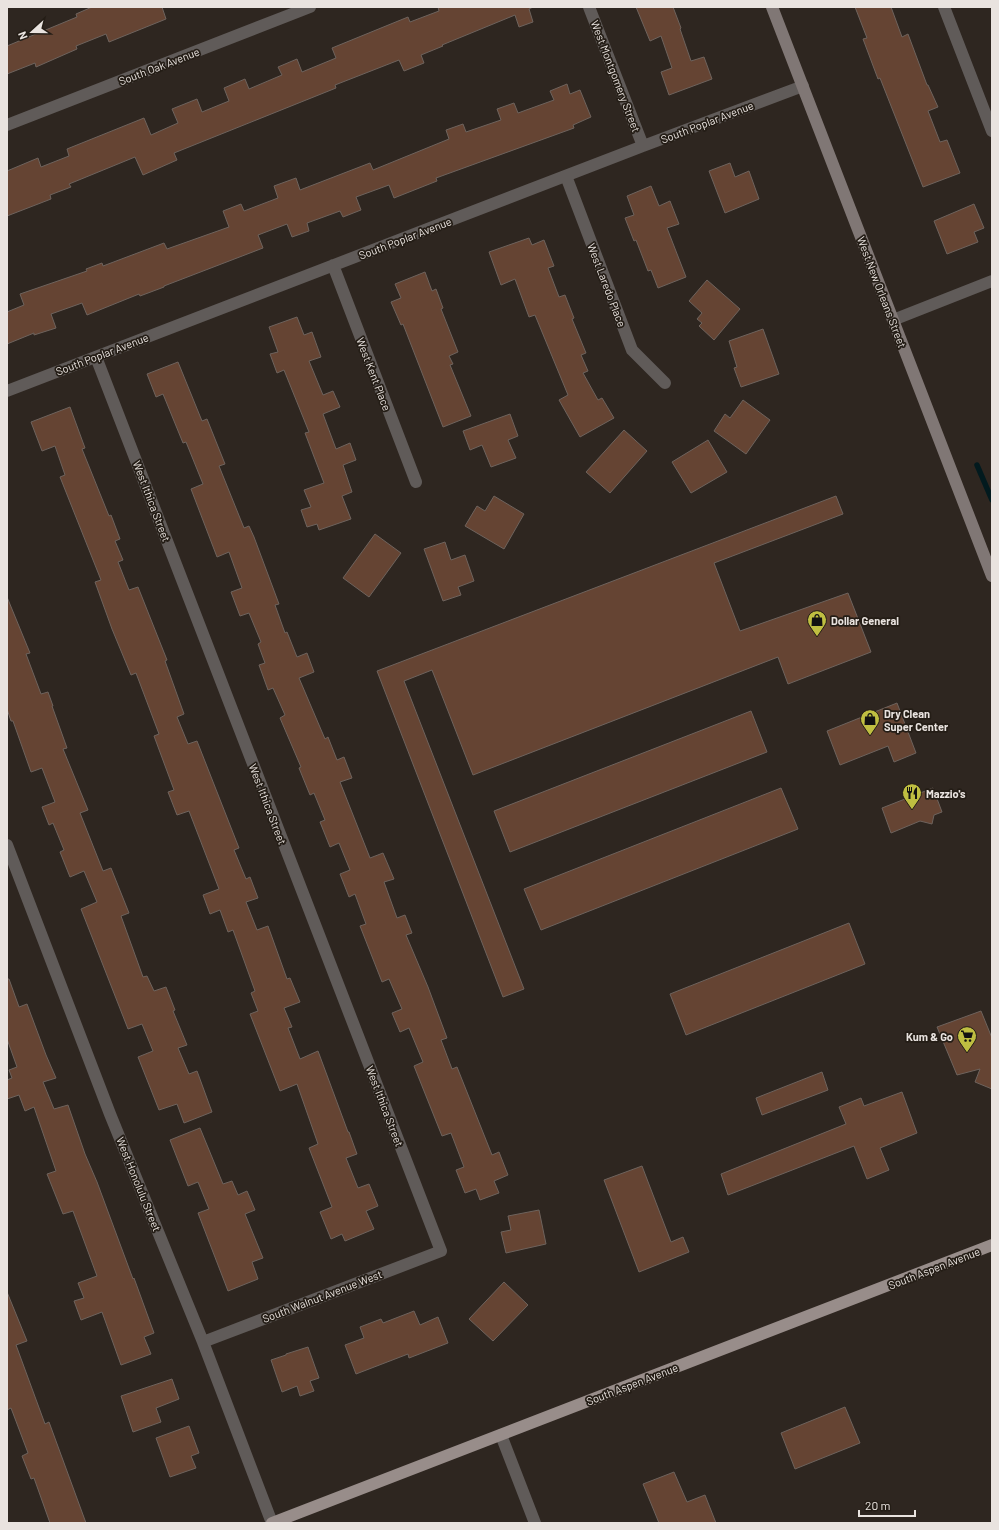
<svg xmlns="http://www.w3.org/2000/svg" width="999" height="1530" font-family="Barlow,sans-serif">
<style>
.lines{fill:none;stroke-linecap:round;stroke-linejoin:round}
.stream{stroke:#021a1e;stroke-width:5.5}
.building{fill:#654433;stroke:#6e635d}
.street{stroke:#605b59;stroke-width:12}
.secondary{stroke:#807775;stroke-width:12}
.primary{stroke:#988d8a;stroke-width:12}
.labels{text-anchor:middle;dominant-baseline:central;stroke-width:3.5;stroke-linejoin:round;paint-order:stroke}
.street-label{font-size:11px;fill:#e9e3df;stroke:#241d16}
.poi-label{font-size:11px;font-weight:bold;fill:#e9e3df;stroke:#241d16;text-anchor:start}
</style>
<rect width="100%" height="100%" fill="#2e2620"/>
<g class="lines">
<path class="stream" d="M977,465L992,500"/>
</g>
<path class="building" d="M92,7H162L166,19L109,42L106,34L76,46L77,49L36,67L35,63L7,74V46L77,17L76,14Z
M438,7H533L529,9L533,22L519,27L515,15L442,45L443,46L421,55L424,63L404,71L399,60L335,85L336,88L174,153L177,160L143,175L135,157L69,184L71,187L50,195L51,199L7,216V171L38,158L41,167L69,156L67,149L144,118L151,135L178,123L172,109L197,99L202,112L229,101L224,88L245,79L249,89L282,75L278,67L297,59L302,72L336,58L332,48L408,17L410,22L439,11Z
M636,7H673L681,28L680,29L691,61L704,57L712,79L669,95L661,72L672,68L661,36L650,41Z
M855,7H891L902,37L908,34L927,85H928L938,107L928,111L940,142L947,140L960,173L923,187L880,78L878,79L863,39L867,38Z
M567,84L570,94L580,90L591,117L573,125L574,128L436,178L437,181L394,198L389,185L356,197L361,210L343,217L340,211L307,223L309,231L292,237L287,224L258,235L263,248L164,286V287L140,296L139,294L87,315L82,303L51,314L56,328L34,335V333L7,344V312L24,305L20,294L87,271L86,269L102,263L103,266L164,243L167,249L229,227L223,211L241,204L244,211L278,198L274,186L296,178L300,190L370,163L373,170L449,139L446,130L463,124L466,132L501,120L497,109L514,103L518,113L554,100L550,91Z
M730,163L735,177L749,171L759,199L725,213L709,171Z
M651,186L659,206L670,201L679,224L667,228L686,277L658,288L651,270L648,271L636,240L634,241L625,218L634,215L627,196Z
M974,204L984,228L974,232L978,242L947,254L934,221Z
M529,238L532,245L544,240L554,266L548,268L559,297L565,295L574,318L572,319L586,353L581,355L588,371L583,373L598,400L602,398L614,418L580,437L559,400L568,395L535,315L529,317L515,279L501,285L489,252Z
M425,272L432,291L436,289L443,308L441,309L458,352L449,356L453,364L450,365L471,416L443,427L403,324L401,325L391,302L401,298L395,284Z
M707,280L740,309L714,340L699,326L702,323L697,319L702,313L689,301Z
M297,317L304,335L312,332L321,357L309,361L323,395L333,391L340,407L323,414L336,449L350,443L356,460L343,465L352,492L342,496L351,519L319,530L317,524L307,527L301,510L311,507L304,490L324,483L305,433L309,432L284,370L277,373L270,354L278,352L269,327Z
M763,329L779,374L741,387L734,368L737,367L729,341Z
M178,362L202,421L207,419L225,464L219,466L244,528L249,526L254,537L279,604L275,605L285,633L287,632L297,657L307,653L314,672L299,678L325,739L328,737L337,760L344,757L352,778L340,782L370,858L383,853L394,879L384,882L397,918L405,915L412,933L406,935L428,987L447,1038L441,1040L452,1069L457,1067L492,1155L499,1152L508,1175L494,1181L499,1193L480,1200L476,1189L465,1193L456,1170L464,1167L451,1133L442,1136L414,1066L423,1062L409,1028L400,1032L392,1013L402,1009L389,979L382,982L360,926L366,924L355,894L349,897L340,874L350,870L339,843L330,847L320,822L325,820L314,793L310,795L299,768L301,767L280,718L285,715L273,688L268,690L259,665L265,663L258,644L261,642L249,613L240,616L231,592L242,588L229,552L217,557L191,489L203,484L186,442L183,443L163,394L156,397L147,374Z
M743,400L770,420L746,454L714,431L725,414L730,418Z
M70,407L85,448L82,449L109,516L111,515L120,539L115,541L123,560L118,562L129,590L138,587L167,660L165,661L184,714L177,717L188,744L197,741L239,848L234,850L246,879L250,877L258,898L246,902L257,930L268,926L287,979L290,978L300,1002L284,1008L292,1027L288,1028L300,1059L318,1051L348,1132H349L357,1154L346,1158L358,1188L369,1184L378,1206L366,1211L374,1229L345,1241L342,1234L331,1239L320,1212L332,1207L309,1148L318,1144L297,1084L280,1091L250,1014L258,1011L251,993L255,991L233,930L228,932L220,910L210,914L203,895L219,889L189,811L177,815L168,792L174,790L154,736L159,734L136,673L131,675L112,629L95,582L101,580L60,477L65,475L55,446L42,451L31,422Z
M510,414L518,436L508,440L516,458L491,467L482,445L470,450L463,431Z
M624,430L647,451L610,493L586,472Z
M708,440L727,472L691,493L672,462Z
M494,496L524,514L504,549L465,526L477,506L485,511Z
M836,496L843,514L714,563L740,631L848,593L871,652L788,684L778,657L473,775L432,670L404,681L524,989L503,997L377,671Z
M375,534L401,553L369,597L343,578Z
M445,542L451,560L465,555L474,581L458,587L461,595L443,601L424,549Z
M7,597L30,653L26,654L41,694L48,692L53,706H52L67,748L63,749L88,810L80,813L103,871L111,868L129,913L121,916L143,977L147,976L154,991L166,987L175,1010L173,1011L187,1045L178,1048L189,1074L197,1071L212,1112L184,1123L177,1104L159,1110L138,1057L153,1051L142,1024L128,1029L81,909L97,902L84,871L70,877L60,852L64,850L53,823L49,825L42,807L55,802L42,768L31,772L13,721H11L7,709Z
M897,703L916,753L894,762L888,746L840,765L827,731Z
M751,711L767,752L510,852L494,811Z
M781,788L798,829L541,930L524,889Z
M933,788L942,812L934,815L932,824L920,821L891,833L882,808Z
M849,923L865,964L686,1035L670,994Z
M7,979H9L19,1007L27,1004L46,1055L56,1078L43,1082L54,1109L68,1105L85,1154L97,1182L133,1279L134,1278L154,1333L144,1337L151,1354L121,1365L102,1312L81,1320L74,1301L84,1298L78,1283L97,1276L73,1211L63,1214L47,1174L56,1171L34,1107L25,1111L19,1095L7,1099V1080L12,1078L9,1070L17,1067L7,1039Z
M981,1011L992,1038V1089L975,1082L980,1069L957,1075L937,1027Z
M822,1072L828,1090L762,1115L756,1098Z
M902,1092L917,1133L880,1148L889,1170L867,1179L854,1146L728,1195L721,1174L846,1124L839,1107L861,1098L864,1106Z
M200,1128L223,1184L232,1181L238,1195L247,1191L255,1210L245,1214L263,1258L252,1262L258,1279L228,1291L198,1213L209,1209L198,1182L188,1186L170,1140Z
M642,1166L671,1242L683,1237L689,1252L639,1272L604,1180Z
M539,1210L546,1244L506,1253L501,1232L511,1230L508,1216Z
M504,1282L528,1305L493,1341L469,1319Z
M7,1292L27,1341L16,1345L45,1424L49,1422L86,1523H50L34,1478L31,1479L22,1456L28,1453L11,1408L7,1410Z
M414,1311L420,1325L438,1317L448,1343L409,1358L408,1354L356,1374L345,1345L364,1338L360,1327L381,1319L383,1323Z
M308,1347L319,1378L310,1381L314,1391L300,1396L297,1386L282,1392L271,1360L286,1355V1354Z
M172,1379L179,1399L156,1408L161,1422L133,1432L121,1396Z
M845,1407L860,1443L795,1469L781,1433Z
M189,1426L199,1453L191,1456L196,1468L170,1477L156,1438Z
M674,1472L687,1502L705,1495L716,1523H659L643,1484Z"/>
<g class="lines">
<path class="street" d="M589,7L643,146
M944,7L992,131
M7,125L310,7
M566,176L632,350L665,383
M333,265L416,482
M893,320L992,281
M96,357L441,1251L203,1342
M7,391L643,146L803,86
M7,845L110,1114L203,1342L272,1523
M501,1435L535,1523"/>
<path class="secondary" d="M772,7L992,576"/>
<path class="primary" d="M272,1523L992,1245"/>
</g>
<defs>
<symbol id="shop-pin" viewBox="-11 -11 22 30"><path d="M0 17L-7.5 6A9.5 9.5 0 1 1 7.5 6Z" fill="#bfbe41" stroke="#241d16"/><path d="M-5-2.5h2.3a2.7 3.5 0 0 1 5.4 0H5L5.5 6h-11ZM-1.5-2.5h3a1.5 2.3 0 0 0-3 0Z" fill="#111"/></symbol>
<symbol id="restaurant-pin" viewBox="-11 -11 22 30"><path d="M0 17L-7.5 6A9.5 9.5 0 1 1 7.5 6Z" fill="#bfbe41" stroke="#241d16"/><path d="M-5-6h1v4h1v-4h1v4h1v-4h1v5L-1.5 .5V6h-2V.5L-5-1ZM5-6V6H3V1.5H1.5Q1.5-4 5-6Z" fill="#111"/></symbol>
<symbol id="supermarket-pin" viewBox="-11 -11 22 30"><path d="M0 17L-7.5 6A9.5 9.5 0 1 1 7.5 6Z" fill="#bfbe41" stroke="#241d16"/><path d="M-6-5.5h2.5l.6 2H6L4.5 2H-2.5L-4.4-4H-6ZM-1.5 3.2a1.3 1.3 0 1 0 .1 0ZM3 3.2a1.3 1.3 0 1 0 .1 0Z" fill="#111"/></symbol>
</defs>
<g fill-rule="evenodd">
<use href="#shop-pin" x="806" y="609" width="22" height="30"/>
<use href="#shop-pin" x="859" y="708" width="22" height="30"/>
<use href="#restaurant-pin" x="901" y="782" width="22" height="30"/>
<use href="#supermarket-pin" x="956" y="1025" width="22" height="30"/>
</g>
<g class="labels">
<g class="street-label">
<text transform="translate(159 66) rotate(-21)">South Oak Avenue</text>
<text transform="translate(616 76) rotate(69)">West Montgomery Street</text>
<text transform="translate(707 122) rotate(-21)">South Poplar Avenue</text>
<text transform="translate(405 238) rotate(-21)">South Poplar Avenue</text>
<text transform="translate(607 285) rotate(69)">West Laredo Place</text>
<text transform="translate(882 292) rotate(69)">West New Orleans Street</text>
<text transform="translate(102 354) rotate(-21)">South Poplar Avenue</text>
<text transform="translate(374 374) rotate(69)">West Kent Place</text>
<text transform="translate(152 501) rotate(69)">West Ithica Street</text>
<text transform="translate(268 804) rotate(69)">West Ithica Street</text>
<text transform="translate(385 1106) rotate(69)">West Ithica Street</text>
<text transform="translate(139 1184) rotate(68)">West Honolulu Street</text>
<text transform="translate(934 1268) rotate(-21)">South Aspen Avenue</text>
<text transform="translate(322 1296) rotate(-21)">South Walnut Avenue West</text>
<text transform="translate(632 1384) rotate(-21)">South Aspen Avenue</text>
</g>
<g class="poi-label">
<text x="831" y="620">Dollar General</text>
<text x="884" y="713">Dry Clean<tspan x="884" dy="13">Super Center</tspan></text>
<text x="926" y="793">Mazzio's</text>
<text x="953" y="1036" text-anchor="end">Kum &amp; Go</text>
</g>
</g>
<rect width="999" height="1530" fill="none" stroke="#e9e3df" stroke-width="16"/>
<g transform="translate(32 32) rotate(249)" stroke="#241d16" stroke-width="3" paint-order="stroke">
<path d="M0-3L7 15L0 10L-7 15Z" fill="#e9e3df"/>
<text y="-6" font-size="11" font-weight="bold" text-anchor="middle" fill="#e9e3df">N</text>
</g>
<path d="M859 1510v6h56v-6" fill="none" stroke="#e9e3df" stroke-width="2"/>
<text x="865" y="1510" font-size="12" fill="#e9e3df" stroke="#241d16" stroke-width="3" paint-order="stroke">20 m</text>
</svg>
